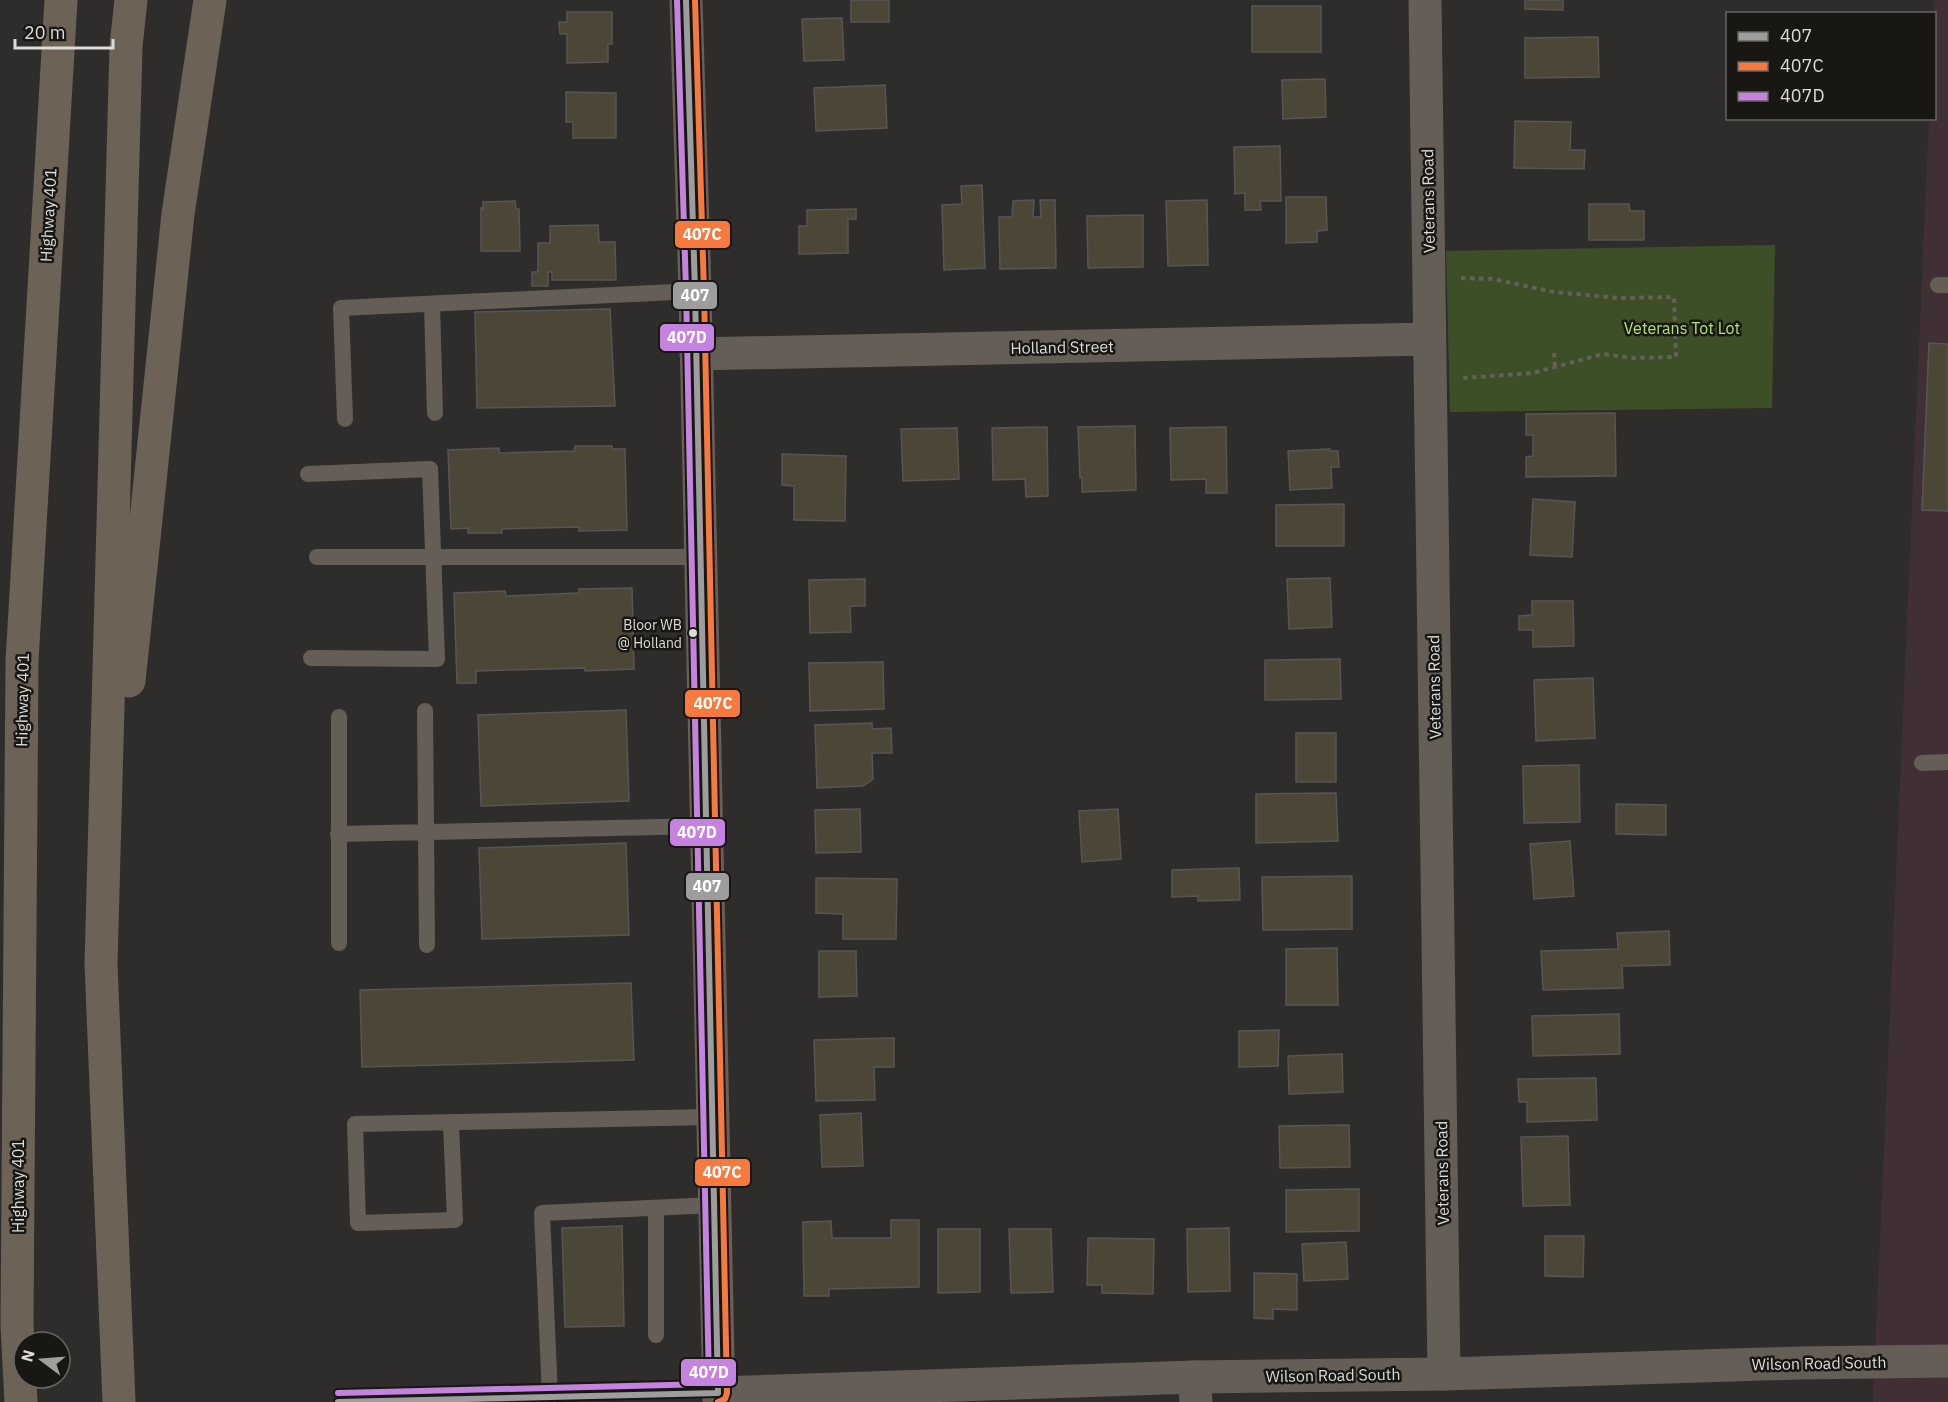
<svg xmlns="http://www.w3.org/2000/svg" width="1948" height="1402" font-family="'IBM Plex Sans',sans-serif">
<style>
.industrial{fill:#403035}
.green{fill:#3d4f27}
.building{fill:#4c4636;stroke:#575654;stroke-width:1.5}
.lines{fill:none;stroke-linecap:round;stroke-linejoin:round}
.path{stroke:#65605a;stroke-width:4;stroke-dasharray:4.5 4.5;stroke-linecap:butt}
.service{stroke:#655e56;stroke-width:16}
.minor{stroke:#655e56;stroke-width:33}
.tertiary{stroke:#655e56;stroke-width:33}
.secondary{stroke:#695f55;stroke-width:33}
.motorway{stroke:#6d6256;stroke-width:33}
.bus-1-casing{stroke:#181714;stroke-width:10}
.bus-2-casing{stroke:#181714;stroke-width:10}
.bus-3-casing{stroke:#181714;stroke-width:10}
.bus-1{stroke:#9d9d9d;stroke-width:6}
.bus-2{stroke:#f6793e;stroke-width:6}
.bus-3{stroke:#c483df;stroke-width:6}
.bus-dot{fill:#dddcd8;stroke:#181714;stroke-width:2}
.labels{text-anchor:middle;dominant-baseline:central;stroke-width:5;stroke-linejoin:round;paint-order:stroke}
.bus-label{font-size:14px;fill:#dddcd8;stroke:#181714;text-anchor:end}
.street-label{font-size:16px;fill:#dddcd8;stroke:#181714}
.park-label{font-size:16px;fill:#b0e275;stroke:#181714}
.line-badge{stroke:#181714;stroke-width:2}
.badge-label{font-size:16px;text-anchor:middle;font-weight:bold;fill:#fff}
</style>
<rect width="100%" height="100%" fill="#2f2d2b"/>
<path class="industrial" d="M1934,0H1948V1402H1873L1929,119L1934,118Z"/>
<path class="green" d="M1775,245L1772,408L1450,412L1446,251Z"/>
<path class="building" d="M851,0H889V22H851Z
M1525,0H1563V10L1525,9Z
M1252,6H1321V52H1252Z
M567,12H612V44H608V62L567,63V34H560L559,22H567Z
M842,18L844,60L804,61L802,19Z
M1598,37L1599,77L1525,78V38Z
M1325,79L1326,117L1283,119L1282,80Z
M885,85L887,128L816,131L814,88Z
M566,92L616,93V138H573V122H566Z
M1515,121L1571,122L1570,150H1585L1584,169L1514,168Z
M1280,146L1281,201H1260L1261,210H1245V193L1235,194L1234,147Z
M982,185L985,268L944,270L942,205L962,204L961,186Z
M1286,197H1326L1327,230L1317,231V242L1286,243Z
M1034,200L1033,217H1041L1040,200H1055L1056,268L1000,269L999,217H1012L1013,201Z
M1207,200L1208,265L1168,266L1166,201Z
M515,201L516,209H519L520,251H481V208L483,209V202Z
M1589,204H1629L1630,211H1644V240H1589Z
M856,209V219H848V253L799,254V226H807V210Z
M1143,215V267L1088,268L1087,216Z
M598,225L599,242H615L616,280H552V272H548V286H532V272H538V243H550V226Z
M610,309L615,406L477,408L475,312Z
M1929,343L1948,344V511L1922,510Z
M1615,413L1616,476L1526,477V457L1533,456V435H1526V414Z
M1135,426L1136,490L1082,492V478H1080L1078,427Z
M1047,427L1048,496L1026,497L1025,479L993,480L992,428Z
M1226,427L1227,493H1206V479L1171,480L1170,428Z
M957,428L959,479L903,481L901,429Z
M575,446H612V449H625L627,530L579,531V527L502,529V533H468V528L451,529L448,450L499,448V453L574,451Z
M1330,449V451H1338L1339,467H1331L1332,488L1290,490L1288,451Z
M782,454L846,456L845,521L794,520V486L782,485Z
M1533,499L1575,502L1572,557L1530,555Z
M1344,504V546H1276V505Z
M1330,578L1332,627L1289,629L1287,579Z
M865,579V606H850L851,632L810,633L809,580Z
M632,588L634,669L585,671V668L476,671V683H457L454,593L505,591L506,596L579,593V589Z
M1532,601H1573L1574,646L1533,647V630H1519V616L1532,615Z
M1340,659L1341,699L1265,700V660Z
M883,662L884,709L810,711L809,663Z
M1593,678L1595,738L1536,741L1534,680Z
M626,710L629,801L481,806L478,715Z
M872,723V729L891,728L892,753H872L873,779L863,786L817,788L815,725Z
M1296,733H1336V782H1296Z
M1579,765L1580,822L1524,823L1523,766Z
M1336,793L1338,841L1256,843V794Z
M1616,804L1666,805V835L1616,834Z
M860,809L861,852L816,853L815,810Z
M1118,809L1121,859L1082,862L1079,811Z
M1570,841L1574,896L1534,899L1530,844Z
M626,843L629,935L482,939L479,848Z
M1239,868L1240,900L1198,901V896L1172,897V870Z
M1352,876V929L1263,930L1262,877Z
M816,878L897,879L896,939H843V914L816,913Z
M1669,931L1670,965L1622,966L1623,988L1543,990L1541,951L1618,949L1617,933Z
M1337,948L1338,1005H1286V949Z
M819,951H856L857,996L819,997Z
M631,983L634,1060L362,1067L360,990Z
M1619,1014L1620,1054L1533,1056L1532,1016Z
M1279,1030L1278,1066L1239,1067V1031Z
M894,1038V1067H874L875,1100L816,1101L814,1040Z
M1342,1054L1343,1092L1289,1094L1288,1056Z
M1596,1078L1597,1120L1527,1122V1102H1519L1518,1079Z
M861,1113L863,1166L822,1167L820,1115Z
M1349,1125L1350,1167L1280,1168L1279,1126Z
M1568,1136L1570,1205L1523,1206L1521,1137Z
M1359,1189V1231L1286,1232V1190Z
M891,1220H919V1287L829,1289V1296H804L803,1222L831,1221L832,1238H891Z
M622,1226L624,1326L565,1327L562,1228Z
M1229,1228L1230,1291L1188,1292L1187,1229Z
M938,1229H980V1292L938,1293Z
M1009,1229H1051L1053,1292L1011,1293Z
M1545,1236H1584L1583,1277L1545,1276Z
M1088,1238L1154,1239L1153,1294L1102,1293V1285H1087Z
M1346,1242L1348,1279L1304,1281L1302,1244Z
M1254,1273L1297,1274V1310L1273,1309V1319L1254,1318Z"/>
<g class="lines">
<path class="path" d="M1461,278L1493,279L1554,292L1619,298L1674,297L1676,357L1633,358L1603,354L1533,373L1463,378
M1554,353L1555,367"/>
<path class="service" d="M1938,285H1948
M432,304L435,413
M345,419L341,308L695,291
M308,474L430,469L437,659L311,658
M317,557H700
M425,711L427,945
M339,717V943
M1922,763L1948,762
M338,834L705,826
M451,1123L455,1220L358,1223L355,1124L712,1117
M656,1335V1208
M550,1397L542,1213L714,1205"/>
<path class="minor" d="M1425,0L1444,1374
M696,354L1429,339
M1194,1377L1196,1402"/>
<path class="tertiary" d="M718,1393L1194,1377L1444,1374L1799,1363L1948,1361"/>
<path class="secondary" d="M686,0L695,291L719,1402"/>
<path class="motorway" d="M129,681L178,214L210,0
M21,1402L17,1324L22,661L61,0
M119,1402L101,964L126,46L131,0"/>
<defs>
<path id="bus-1" d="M338,1402L718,1393L695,291L686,0"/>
<path id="bus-2" d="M695,0L704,291L727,1393L725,1399L718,1402"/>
<path id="bus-3" d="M338,1393L709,1384L686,291L677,0"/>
</defs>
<use href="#bus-1" class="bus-1-casing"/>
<use href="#bus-2" class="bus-2-casing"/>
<use href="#bus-3" class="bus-3-casing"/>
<use href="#bus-1" class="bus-1"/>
<use href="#bus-2" class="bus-2"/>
<use href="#bus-3" class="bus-3"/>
</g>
<circle class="bus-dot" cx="693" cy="633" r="5"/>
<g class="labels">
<g class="bus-label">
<text x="682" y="625">Bloor WB<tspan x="682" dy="18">@ Holland</tspan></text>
</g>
<g class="street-label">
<text transform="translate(1428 201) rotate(-91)">Veterans Road</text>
<text transform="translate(48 215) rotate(-87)">Highway 401</text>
<text transform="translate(1062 347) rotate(-1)">Holland Street</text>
<text transform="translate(1434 687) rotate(-91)">Veterans Road</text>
<text transform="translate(22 700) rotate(-89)">Highway 401</text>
<text transform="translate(1442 1173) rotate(-91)">Veterans Road</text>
<text transform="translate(18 1186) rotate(-90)">Highway 401</text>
<text transform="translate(1819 1363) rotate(-1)">Wilson Road South</text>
<text transform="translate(1333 1375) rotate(-1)">Wilson Road South</text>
</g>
<g class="park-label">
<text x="1682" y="328">Veterans Tot Lot</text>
</g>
</g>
<g class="line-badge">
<rect x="674" y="220" width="57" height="29" rx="6" fill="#f6793e"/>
<rect x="672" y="281" width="46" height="29" rx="6" fill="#9d9d9d"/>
<rect x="659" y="323" width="56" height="29" rx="6" fill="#c483df"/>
<rect x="684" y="689" width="57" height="29" rx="6" fill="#f6793e"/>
<rect x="669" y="818" width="57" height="29" rx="6" fill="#c483df"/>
<rect x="685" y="872" width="45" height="29" rx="6" fill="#9d9d9d"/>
<rect x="694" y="1158" width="57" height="29" rx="6" fill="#f6793e"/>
<rect x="680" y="1358" width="57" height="29" rx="6" fill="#c483df"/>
</g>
<g class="badge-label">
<text x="702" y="240">407C</text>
<text x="695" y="301">407</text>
<text x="687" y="343">407D</text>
<text x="713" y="709">407C</text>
<text x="697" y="838">407D</text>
<text x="707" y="892">407</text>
<text x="722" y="1178">407C</text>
<text x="709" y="1378">407D</text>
</g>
<rect x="1726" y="12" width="210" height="108" fill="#181714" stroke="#676662" stroke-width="1.5"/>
<rect x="1738" y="32" width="30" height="9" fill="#9d9d9d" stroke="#676662" stroke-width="1.5"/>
<text x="1780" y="42" font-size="18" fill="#dddcd8">407</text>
<rect x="1738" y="62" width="30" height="9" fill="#f6793e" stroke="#676662" stroke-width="1.5"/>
<text x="1780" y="72" font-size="18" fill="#dddcd8">407C</text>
<rect x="1738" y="92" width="30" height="9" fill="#c483df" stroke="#676662" stroke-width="1.5"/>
<text x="1780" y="102" font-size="18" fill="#dddcd8">407D</text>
<g transform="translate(42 1360) rotate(286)"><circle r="28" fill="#181714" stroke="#676662" stroke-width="1.5"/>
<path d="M0-4.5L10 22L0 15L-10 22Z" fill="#a09f9b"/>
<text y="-9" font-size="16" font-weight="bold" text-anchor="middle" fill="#dddcd8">N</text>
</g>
<path d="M15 39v9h98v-9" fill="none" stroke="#dddcd8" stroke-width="3"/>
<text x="24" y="39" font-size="18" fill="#dddcd8" stroke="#181714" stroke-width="4.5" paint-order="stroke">20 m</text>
</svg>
